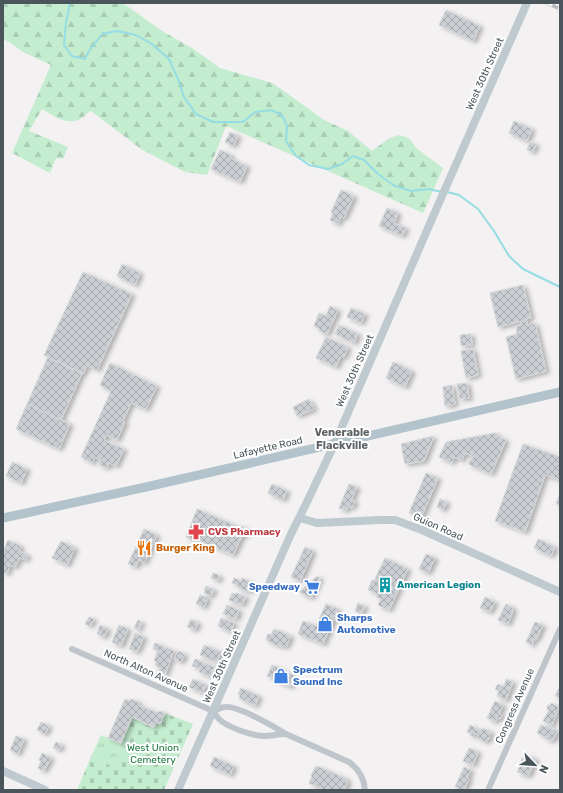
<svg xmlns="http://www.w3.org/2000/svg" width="563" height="793" font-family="Rubik,sans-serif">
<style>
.forest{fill:url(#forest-firs)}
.cemetery{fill:url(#cemetery-stones)}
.park{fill:url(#park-tufts)}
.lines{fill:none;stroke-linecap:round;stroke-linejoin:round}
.stream{stroke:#95dde4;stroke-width:2}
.building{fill:url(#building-cross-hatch);stroke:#d5d8db;filter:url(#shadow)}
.street{stroke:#bec6cc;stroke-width:6}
.secondary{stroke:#bec9d0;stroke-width:8}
.primary{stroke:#b3c3cc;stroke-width:9}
.rail-casing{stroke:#b3b7ba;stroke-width:3.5}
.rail{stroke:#fff;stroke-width:2;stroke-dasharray:6;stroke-linecap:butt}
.labels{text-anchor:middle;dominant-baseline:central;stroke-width:4;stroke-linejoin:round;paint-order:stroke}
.street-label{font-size:10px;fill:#4a565c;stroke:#fff}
.health-label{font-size:10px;font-weight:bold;fill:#be3a42;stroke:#fff;text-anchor:start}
.food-label{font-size:10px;font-weight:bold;fill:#c56008;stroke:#fff;text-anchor:start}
.culture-label{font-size:10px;font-weight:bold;fill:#0d838f;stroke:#fff;text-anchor:start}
.shop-label{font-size:10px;font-weight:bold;fill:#366cbe;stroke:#fff;text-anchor:start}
.park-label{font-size:10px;fill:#207842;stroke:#fff}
.neighbourhood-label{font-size:11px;font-weight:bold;fill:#5e6265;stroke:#fff}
</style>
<defs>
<pattern id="forest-firs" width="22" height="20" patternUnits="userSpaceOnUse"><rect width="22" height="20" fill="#c4eccf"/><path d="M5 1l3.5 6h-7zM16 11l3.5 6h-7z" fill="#aaccb4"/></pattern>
<pattern id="cemetery-stones" width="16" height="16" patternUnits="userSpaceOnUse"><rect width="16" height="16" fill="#c4eccf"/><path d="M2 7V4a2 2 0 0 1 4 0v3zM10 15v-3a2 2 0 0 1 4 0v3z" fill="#aaccb4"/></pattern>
<pattern id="park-tufts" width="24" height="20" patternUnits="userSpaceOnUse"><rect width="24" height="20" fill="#c4eccf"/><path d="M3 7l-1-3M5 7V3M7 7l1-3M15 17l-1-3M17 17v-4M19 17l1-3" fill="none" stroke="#aaccb4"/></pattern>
<pattern id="building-cross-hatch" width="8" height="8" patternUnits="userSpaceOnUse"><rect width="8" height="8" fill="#cbced2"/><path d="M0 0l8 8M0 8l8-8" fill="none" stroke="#a7aaae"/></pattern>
<filter id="shadow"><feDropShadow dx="3.5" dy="2" stdDeviation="2" flood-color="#0004"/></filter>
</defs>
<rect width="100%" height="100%" fill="#f3f1f1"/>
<path class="forest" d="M3,3H123L162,31L192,48L220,68L272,83L288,94L324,120L348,131L372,151L388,139L399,135L409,138L416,148L443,168L423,213L226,126L207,175L199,174L185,172L141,149L91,111C87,113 82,119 78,120C64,125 53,115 42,109L29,131L68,147L63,159L56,158L50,173L12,153L51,65L23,52L9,42L3,39Z"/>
<path class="cemetery" d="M165,713L193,724L164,790H77L91,757L119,769L121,743L132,717L153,728L156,722L160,724Z"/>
<path class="park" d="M101,735L129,747L119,769L91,757Z"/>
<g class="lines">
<path class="stream" d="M70,3L66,23L64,45L72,56L85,59L89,51L102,34L117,31L136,35L152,44L169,59L178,79L184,97L196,114L213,122H243L255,112L271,110L282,115L287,126L286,141L296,156L309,165L328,169L342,164L353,156L364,160L377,173L393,185L411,191L429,189L442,192
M447,192L459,195L478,209L494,231L509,256L523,269L560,287"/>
</g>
<path class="building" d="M446,10L480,26L473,41L439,25Z
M514,121L532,129L527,141L509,133Z
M230,132L238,136L233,146L225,142Z
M530,142L536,144L533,152L527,150Z
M220,150L231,155L230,158L247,166L240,182L211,169Z
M341,190L354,196L344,218L341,217L338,224L330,220L333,213L331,212Z
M387,208L398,213L394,223L406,228L402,236L379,226Z
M122,264L140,273L135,285L117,276Z
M83,272L132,294L97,370L87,365L83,374L44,355Z
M523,285L531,318L526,319L528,325L535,323L546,371L516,379L506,337L517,334L516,326L522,325L521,321L498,327L490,293Z
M330,306L338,310L327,334L319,331L320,329L314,326L319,313L326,316Z
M351,308L365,314L361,323L347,317Z
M339,325L358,334L354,343L335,334Z
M471,334L472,345L461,346L460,335Z
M326,337L348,347L344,357L341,356L336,367L316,358Z
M473,349L478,375L466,378L461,351Z
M48,357L82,373L61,420L27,404Z
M393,362L412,371L405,387L386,378Z
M110,363L157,386L146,409L131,403L123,421L125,422L117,440L106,435L104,440L124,449L116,466L109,463L107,468L99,465L101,460L95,457L92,463L81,457L111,391L100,385Z
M467,383L469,398L460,399L457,384Z
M452,385L455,404L445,406L443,387Z
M309,399L314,409L297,416L293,407Z
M27,404L70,424L59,449L16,429Z
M495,433L498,434L497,436L506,440L491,474L468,464L473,456L465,453L462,460L454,457L452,463L439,457L446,442Z
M434,436L424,461L405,464L401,444Z
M523,444L560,457V480L545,475L525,532L495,521Z
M12,462L27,469L21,483L6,476Z
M426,473L438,478L421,518L409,513Z
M272,484L287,491L283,500L268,493Z
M349,484L357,487L351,500L355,501L352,508L348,506L346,511L339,508Z
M560,493V505L556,504Z
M440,499L447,502L443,510L437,507Z
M197,509L239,527L243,526L246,534L242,536L233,555L193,538V540L186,537Z
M144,529L157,535L144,563L139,560L136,567L128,564Z
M538,539L555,547L551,556L534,548Z
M8,540L21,546L19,551L28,555L26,560L20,558L15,567L10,565L7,574L3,572V552Z
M61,541L75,548L67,565L52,558Z
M305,547L313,551L300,581L291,577Z
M426,554L435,558L428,573L419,569Z
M385,558L408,569L389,610L378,605L381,599L376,597L378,594L368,590L372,580L374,581Z
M213,573L220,576L218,581L211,578Z
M317,576L320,578L311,598L299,592Z
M234,578L241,581L242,578L253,583L249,592L237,587L238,585L232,583Z
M206,586L214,590L211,596L204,593Z
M232,593L235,594L236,593L246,597L242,605L229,600Z
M200,595L208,598L204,607L196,604Z
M485,597L495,602L490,612L480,608Z
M358,603L365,606L361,614L355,611Z
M326,604L338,609L323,644L298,634L303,621L316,626Z
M506,604L513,608L512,611H513L508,624L498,620L504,607H505Z
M227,605L239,610L236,619L223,614Z
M89,617L94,619L90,626L85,624Z
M221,618L234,623L231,632L218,626Z
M191,619L198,623L195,630L187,627Z
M138,620L142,622L138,630L134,628Z
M535,622L543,625L536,640L534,639L532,645L526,642Z
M100,625L108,629L104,637L97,634Z
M119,625L128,629L121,646L112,642Z
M274,629L291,636L286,647L284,645L283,647L279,645L278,646L266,640L268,634L271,635Z
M135,633L144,637L137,652L129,649Z
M155,643L174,651L165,675L158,672L160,668L155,665L157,662L154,660L158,651L153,649Z
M204,645L221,652L217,662L200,655Z
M178,651L185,654L181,662L174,659Z
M195,659L214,667L210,677L199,672L200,669L192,666Z
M272,665L295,676L290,687L267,676Z
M193,679L206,685L202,693L189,687Z
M506,679L513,682L506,700L497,696L499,691L495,689L498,684L504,687Z
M241,688L259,696L255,706L239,698L240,695L238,694Z
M559,688H560V698L555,696Z
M125,699L130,701L131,699L139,702L138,705L158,713L160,711L165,713L160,724L156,722L154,727L132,717L121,743L108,738Z
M495,701L503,705L499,714L502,715L500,719L497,718L495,722L487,718Z
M551,703L559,707L552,725L543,721L549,710L547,709L548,705L550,706Z
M41,722L49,726L45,734L37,730Z
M470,725L477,729V730L480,731L482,728L491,732L489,736L490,737L486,742L477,738L479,735L475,733L474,737L470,735L471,733L467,732Z
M541,725L545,727L546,726L557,731L553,740H552V741L546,739V737L537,733Z
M16,736L24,739L18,754L10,750Z
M56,742L62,745L59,750L53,748Z
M469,748L478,752L473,765L463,761Z
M42,753L51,758L44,771L38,768L41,761L39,760Z
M527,755L536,759L528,776L517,772L521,764L523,765L524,763L521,761L522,758L525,760Z
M214,757L234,766L230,775L210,766Z
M317,766L347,779L346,781L348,782L344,790H324L309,783L312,777L311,776L315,767L316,768Z
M464,767L471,770L467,778L469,779L464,790H462L455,787Z"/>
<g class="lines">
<path class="street" d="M72,649L213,711C215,714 217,717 219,719C227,727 252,736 264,736C271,736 279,734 286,734C275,727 237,705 225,707C221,707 217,710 213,711
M286,734L349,762C359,769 364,778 365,790
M488,790L560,629"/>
<path class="secondary" d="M300,518L317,523L380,520H395L422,530L560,592
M3,771L45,790
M178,790L213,711L290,536L306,504L334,445L435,212L527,3"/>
<path class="primary" d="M3,518L146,487L560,392"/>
<defs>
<path id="rail" d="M547,3L560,9"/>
</defs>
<use href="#rail" class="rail-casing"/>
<use href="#rail" class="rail"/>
</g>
<defs>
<symbol id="pharmacy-bare" viewBox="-9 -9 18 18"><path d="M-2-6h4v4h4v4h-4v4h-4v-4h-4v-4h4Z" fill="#e0444e" stroke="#fff" stroke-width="2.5" paint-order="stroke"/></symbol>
<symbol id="restaurant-bare" viewBox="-9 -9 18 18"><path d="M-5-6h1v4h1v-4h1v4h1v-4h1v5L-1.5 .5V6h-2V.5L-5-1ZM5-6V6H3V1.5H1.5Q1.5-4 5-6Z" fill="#e8710a" stroke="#fff" stroke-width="2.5" paint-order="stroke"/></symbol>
<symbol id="building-bare" viewBox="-9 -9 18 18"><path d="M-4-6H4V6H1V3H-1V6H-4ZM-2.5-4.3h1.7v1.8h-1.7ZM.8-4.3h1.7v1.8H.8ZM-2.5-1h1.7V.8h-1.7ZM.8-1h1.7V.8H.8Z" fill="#0f9aa8" stroke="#fff" stroke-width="2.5" paint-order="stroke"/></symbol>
<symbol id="supermarket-bare" viewBox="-9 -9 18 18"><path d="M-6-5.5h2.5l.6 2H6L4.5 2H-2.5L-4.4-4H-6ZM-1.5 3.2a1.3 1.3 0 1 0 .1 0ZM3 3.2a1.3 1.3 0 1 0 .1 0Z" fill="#3f7fe0" stroke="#fff" stroke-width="2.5" paint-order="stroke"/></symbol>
<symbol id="shop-bare" viewBox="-9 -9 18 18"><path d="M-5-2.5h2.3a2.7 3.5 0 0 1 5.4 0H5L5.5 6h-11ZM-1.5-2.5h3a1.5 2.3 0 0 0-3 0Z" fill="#3f7fe0" stroke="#fff" stroke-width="2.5" paint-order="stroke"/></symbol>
</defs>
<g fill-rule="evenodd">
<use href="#pharmacy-bare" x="185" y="521" width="22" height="22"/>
<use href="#restaurant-bare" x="133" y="537" width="22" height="22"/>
<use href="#building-bare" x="374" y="574" width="22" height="22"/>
<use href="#supermarket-bare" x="301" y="576" width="22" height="22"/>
<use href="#shop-bare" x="314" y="613" width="22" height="22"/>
<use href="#shop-bare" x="270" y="665" width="22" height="22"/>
</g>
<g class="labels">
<g class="street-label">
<text transform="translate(485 74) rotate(-66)">West 30th Street</text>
<text transform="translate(355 371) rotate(-66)">West 30th Street</text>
<text transform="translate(268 448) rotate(-13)">Lafayette Road</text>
<text transform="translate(438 527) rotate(24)">Guion Road</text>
<text transform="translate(222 667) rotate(-66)">West 30th Street</text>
<text transform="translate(146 671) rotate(24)">North Alton Avenue</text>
<text transform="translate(515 706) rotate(-66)">Congress Avenue</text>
</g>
<g class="health-label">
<text x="208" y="532">CVS Pharmacy</text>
</g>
<g class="food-label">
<text x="156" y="548">Burger King</text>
</g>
<g class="culture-label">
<text x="397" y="585">American Legion</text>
</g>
<g class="shop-label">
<text x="300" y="587" text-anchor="end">Speedway</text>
<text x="337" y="618">Sharps<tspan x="337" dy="12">Automotive</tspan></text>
<text x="293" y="670">Spectrum<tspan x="293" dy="12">Sound Inc</tspan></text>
</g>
<g class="park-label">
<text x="153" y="748">West Union<tspan x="153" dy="12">Cemetery</tspan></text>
</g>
<g class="neighbourhood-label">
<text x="342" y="432">Venerable<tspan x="342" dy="13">Flackville</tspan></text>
</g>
</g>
<rect width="563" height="793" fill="none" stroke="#4a565c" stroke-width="8"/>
<g transform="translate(535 765) rotate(115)" stroke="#ffffff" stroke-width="3" paint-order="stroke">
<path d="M0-3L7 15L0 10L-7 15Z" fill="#4a565c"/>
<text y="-6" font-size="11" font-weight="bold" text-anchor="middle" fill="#4a565c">N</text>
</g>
</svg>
